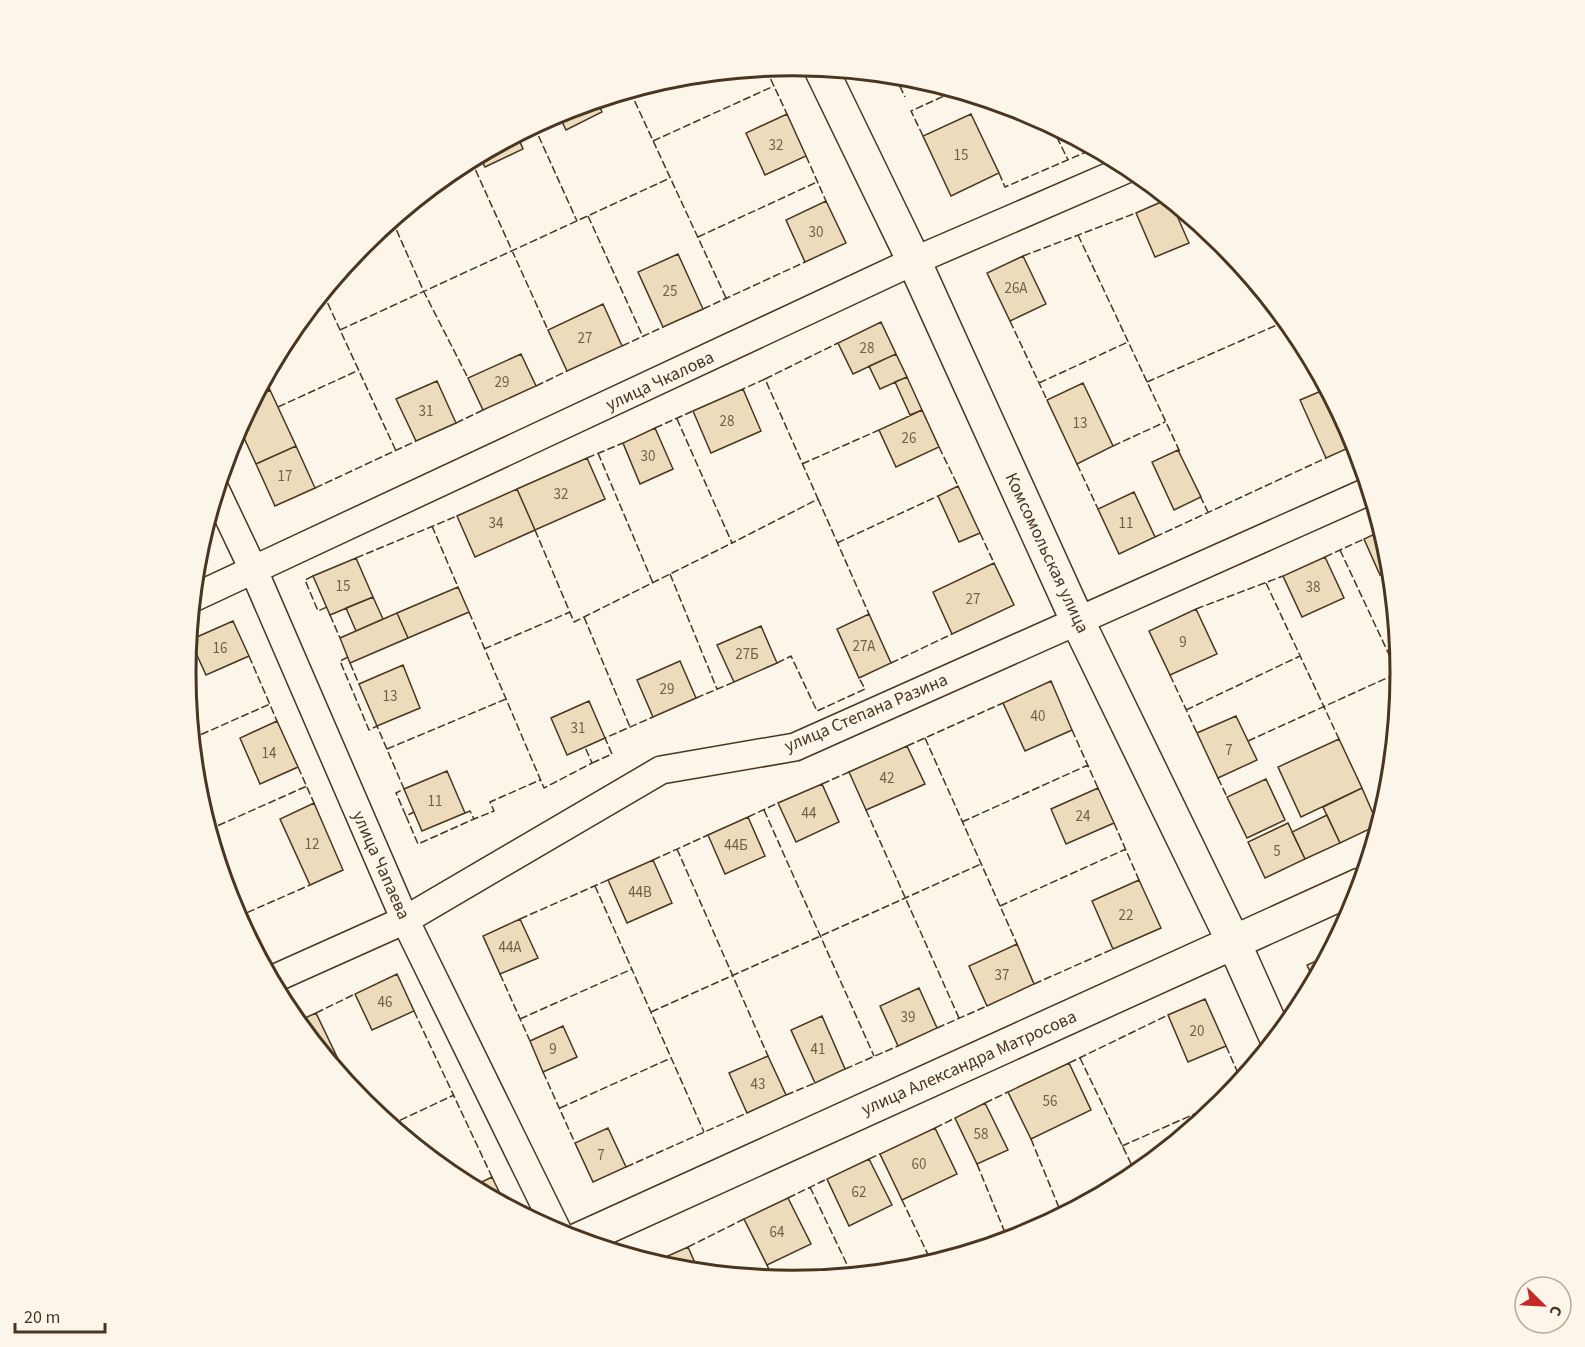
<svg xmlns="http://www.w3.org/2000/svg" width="1585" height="1347" font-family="'Source Sans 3',sans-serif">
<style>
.building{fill:#ecdcbc;stroke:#4a3520;stroke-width:1.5}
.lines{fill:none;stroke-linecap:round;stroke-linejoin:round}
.minor-casing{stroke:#4a3520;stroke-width:30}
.tertiary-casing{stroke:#4a3520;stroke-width:36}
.minor{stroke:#fbf6e9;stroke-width:27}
.tertiary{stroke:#fbf6e9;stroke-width:33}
.fence{stroke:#4a3520;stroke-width:1.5;stroke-dasharray:8 3;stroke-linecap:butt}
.labels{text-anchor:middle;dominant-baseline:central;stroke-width:4.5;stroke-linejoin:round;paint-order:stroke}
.number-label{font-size:15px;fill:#725f47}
.street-label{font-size:18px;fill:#4a3520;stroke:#fbf6e9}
.rim{fill:none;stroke:#4a3520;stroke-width:3}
</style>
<rect width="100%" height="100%" fill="#fbf6e9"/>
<path class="building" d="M597,101L602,112L566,130L558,113Z
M787,114L806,156L765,175L746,133Z
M971,114L999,173L951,196L923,136Z
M517,135L523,149L485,167L479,155Z
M1168,199L1171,202L1189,243L1155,257L1136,213Z
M826,201L846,243L805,262L786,220Z
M678,254L703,309L663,327L638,272Z
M1023,256L1046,304L1010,321L987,273Z
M603,304L622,346L567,371L548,330Z
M881,322L896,354L853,374L838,343Z
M521,354L536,386L483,410L468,378Z
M896,354L907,377L880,389L869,366Z
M907,377L922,410L910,415L895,382Z
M265,378L270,390L255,397Z
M437,381L456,423L416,441L396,399Z
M1083,383L1113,446L1077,464L1047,400Z
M743,389L761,431L711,453L693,411Z
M1326,389L1355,445L1326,458L1300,400Z
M270,390L296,446L256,464L239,427L255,397Z
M922,410L939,447L896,467L879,430Z
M655,428L673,469L640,484L623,443Z
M296,446L315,488L275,506L256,464Z
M1178,450L1201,497L1174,510L1152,462Z
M587,458L605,499L535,530L517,489Z
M958,486L980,533L959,542L938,496Z
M517,489L535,530L475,557L457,516Z
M1134,492L1155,537L1119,554L1098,509Z
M1381,531L1388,555L1390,571L1380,575L1364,539Z
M1325,557L1344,598L1302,617L1283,576Z
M356,558L373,597L330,615L313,576Z
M994,563L1014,605L952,634L933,592Z
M458,587L469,612L408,638L397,613Z
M373,597L383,619L356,631L346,608Z
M1196,609L1217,654L1170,675L1149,631Z
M397,613L408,638L350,663L340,638Z
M869,614L891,663L859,678L837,629Z
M233,621L249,656L206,675L190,640Z
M761,626L777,663L734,682L717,645Z
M680,661L696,698L653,717L637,680Z
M403,665L420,708L377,726L359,684Z
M1051,681L1072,730L1025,751L1003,703Z
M589,701L605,738L567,755L551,718Z
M1236,716L1257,760L1218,778L1197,733Z
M277,721L298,767L260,784L240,738Z
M1339,739L1362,788L1301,817L1278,767Z
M907,746L925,784L866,810L849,772Z
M447,771L465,813L422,831L404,789Z
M1266,779L1285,820L1247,838L1227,797Z
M822,784L839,822L796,842L778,803Z
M1098,788L1114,823L1066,844L1051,809Z
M1362,788L1378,825L1340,843L1323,807Z
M314,803L343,870L310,885L280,819Z
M1327,815L1340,843L1305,859L1292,832Z
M748,817L765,856L725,874L708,835Z
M1288,823L1305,859L1265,878L1248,842Z
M653,860L672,903L627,923L608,880Z
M1139,880L1161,928L1113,949L1092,901Z
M520,919L538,958L500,974L483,936Z
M1017,944L1034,984L987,1006L969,966Z
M1327,956L1314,980L1307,965Z
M397,974L414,1011L372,1030L355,994Z
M919,988L937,1028L898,1046L880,1006Z
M1205,999L1226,1046L1188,1062L1168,1015Z
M316,1013L338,1059L330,1063L296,1022Z
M822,1016L845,1069L815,1083L791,1030Z
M563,1026L577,1057L543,1072L530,1041Z
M768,1056L786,1095L747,1113L729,1073Z
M1069,1063L1091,1110L1031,1139L1008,1092Z
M985,1103L1008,1150L977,1164L955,1118Z
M608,1128L626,1167L593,1182L575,1143Z
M935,1128L957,1174L902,1200L880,1154Z
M869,1159L892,1205L849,1226L827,1179Z
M492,1177L506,1206L471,1187Z
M788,1198L811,1244L767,1265L744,1219Z
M688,1247L699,1272L674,1269L652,1263Z"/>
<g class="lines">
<defs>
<path id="minor" d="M216,491L254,571L405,920L559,1234
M193,598L914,261L1129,168
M271,980L405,920L661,770L795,747L1369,491"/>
<path id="tertiary" d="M821,69L914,261L1078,622L1234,943L1276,1037
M578,1240L1360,885"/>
</defs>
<use href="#minor" class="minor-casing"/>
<use href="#tertiary" class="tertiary-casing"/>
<use href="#minor" class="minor"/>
<use href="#tertiary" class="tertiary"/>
<path class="fence" d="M766,69L787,114
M895,76L905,97
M630,91L726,298
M534,126L577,221
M1052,127L1068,160
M923,136L911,111L955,91
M653,141L774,86
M806,156L826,201
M471,160L548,330
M999,173L1005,187L1093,149
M588,216L643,337
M392,220L424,292L468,378
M1078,235L1180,452
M698,237L817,182
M1023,256L1136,213
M323,293L396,451
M703,309L805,262
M1010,321L1047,400
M340,330L670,178
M622,346L663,327
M765,379L838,343
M1147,382L1286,321
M1039,383L1128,342
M536,386L567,371
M278,407L359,370
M677,419L732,543L818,499L765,379L743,389
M456,423L483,410
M655,428L693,411
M1113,446L1165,422
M939,447L958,486
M598,453L653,583
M587,458L623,443
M802,464L879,430
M1077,464L1098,509
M315,488L416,441
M1200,496L1208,512
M818,499L869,614
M432,526L458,587
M535,530L574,622L732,543
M980,533L994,563
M1155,537L1326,458
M837,543L938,496
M1340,550L1400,678
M1325,557L1364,539
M356,558L457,516
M670,574L717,689
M313,576L305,580L318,611L327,607
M1266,583L1339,739
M1196,609L1283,576
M469,612L544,788L592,763L585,747
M330,615L340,638
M584,617L630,727
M484,649L570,612
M249,656L277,721
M348,657L340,661L369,730L377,726L404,789L396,793L406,816L414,812
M350,663L359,684
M777,663L791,656L817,711L865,689L859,678
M891,663L952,634
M1170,675L1197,733
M696,698L734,682
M1186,710L1300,656
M1072,730L1098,788
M925,738L1017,944
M191,739L270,704
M1248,741L1400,672
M907,746L1003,703
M387,749L506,699
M592,763L612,754L605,738L653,717
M298,767L314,803
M1218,778L1227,797
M822,784L849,772
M764,810L874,1056
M866,810L959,1018
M465,813L470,811L474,819L494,811L490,802L540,780
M406,816L418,844L474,819
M748,817L778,803
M962,822L1088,765
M1114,823L1139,880
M208,830L307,786
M677,849L768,1056
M653,860L708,835
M595,886L704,1132
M1000,906L1126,849
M237,917L310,885
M520,919L608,880
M500,974L530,1041
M1034,984L1113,949
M414,1011L492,1177
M651,1012L981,864
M316,1013L355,994
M520,1019L632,969
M937,1028L987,1006
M1226,1046L1241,1080
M1080,1058L1136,1174
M338,1059L351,1089
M1069,1063L1168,1015
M845,1069L898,1046
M543,1072L575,1143
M786,1095L815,1083
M985,1103L1008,1092
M560,1108L671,1058
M390,1125L454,1095
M935,1128L955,1118
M1031,1139L1062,1215
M1122,1146L1208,1108
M869,1159L880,1154
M977,1164L1008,1240
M626,1167L747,1113
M810,1187L852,1275
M788,1198L827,1179
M902,1200L932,1263
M688,1247L744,1219
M767,1265L773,1279"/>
</g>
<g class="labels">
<g class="number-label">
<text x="776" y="145">32</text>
<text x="961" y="155">15</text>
<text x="816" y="232">30</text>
<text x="1016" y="288">26А</text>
<text x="670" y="291">25</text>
<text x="585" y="338">27</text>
<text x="867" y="348">28</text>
<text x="502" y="382">29</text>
<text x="426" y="411">31</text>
<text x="727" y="421">28</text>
<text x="1080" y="423">13</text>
<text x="909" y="438">26</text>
<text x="648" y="456">30</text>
<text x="285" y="476">17</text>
<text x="561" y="494">32</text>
<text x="496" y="523">34</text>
<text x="1126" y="523">11</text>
<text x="343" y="586">15</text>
<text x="1313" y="587">38</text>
<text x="973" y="599">27</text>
<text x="1183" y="642">9</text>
<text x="864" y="646">27А</text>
<text x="220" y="648">16</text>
<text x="747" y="654">27Б</text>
<text x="667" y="689">29</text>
<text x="390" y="696">13</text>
<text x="1038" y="716">40</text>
<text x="578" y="728">31</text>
<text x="1229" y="750">7</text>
<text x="269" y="753">14</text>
<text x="887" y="778">42</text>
<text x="435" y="801">11</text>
<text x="809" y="813">44</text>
<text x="1083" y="816">24</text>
<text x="312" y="844">12</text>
<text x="736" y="845">44Б</text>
<text x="1277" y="851">5</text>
<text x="640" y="892">44В</text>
<text x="1126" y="915">22</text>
<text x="510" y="947">44А</text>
<text x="1002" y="975">37</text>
<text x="385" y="1002">46</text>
<text x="908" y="1017">39</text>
<text x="1197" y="1031">20</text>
<text x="553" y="1049">9</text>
<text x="818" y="1049">41</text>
<text x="758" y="1084">43</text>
<text x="1050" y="1101">56</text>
<text x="981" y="1134">58</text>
<text x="601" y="1155">7</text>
<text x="919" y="1164">60</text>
<text x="859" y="1192">62</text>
<text x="777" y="1232">64</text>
</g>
<g class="street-label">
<text transform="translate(660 381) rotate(-25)">улица Чкалова</text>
<text transform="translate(1047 553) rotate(65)">Комсомольская улица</text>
<text transform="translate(866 713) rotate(-23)">улица Степана Разина</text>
<text transform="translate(381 865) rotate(66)">улица Чапаева</text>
<text transform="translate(969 1063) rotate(-24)">улица Александра Матросова</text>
</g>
</g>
<path d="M0 0H1585V1347H0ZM196 673a597 597 0 1 1 1194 0a597 597 0 1 1-1194 0Z" fill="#fbf6e9" fill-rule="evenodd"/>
<path class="rim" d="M196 673a597 597 0 1 1 1194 0a597 597 0 1 1-1194 0Z"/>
<g transform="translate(1543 1305) rotate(114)"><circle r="28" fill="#fbf6e9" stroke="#b4a999" stroke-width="1.5"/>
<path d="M0-4.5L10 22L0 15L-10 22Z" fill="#c62828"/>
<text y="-9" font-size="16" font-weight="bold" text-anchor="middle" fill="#4a3520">С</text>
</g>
<path d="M15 1323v9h90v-9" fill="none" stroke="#4a3520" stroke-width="3"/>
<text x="24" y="1323" font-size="18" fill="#4a3520" stroke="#fbf6e9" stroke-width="4.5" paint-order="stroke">20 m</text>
</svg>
